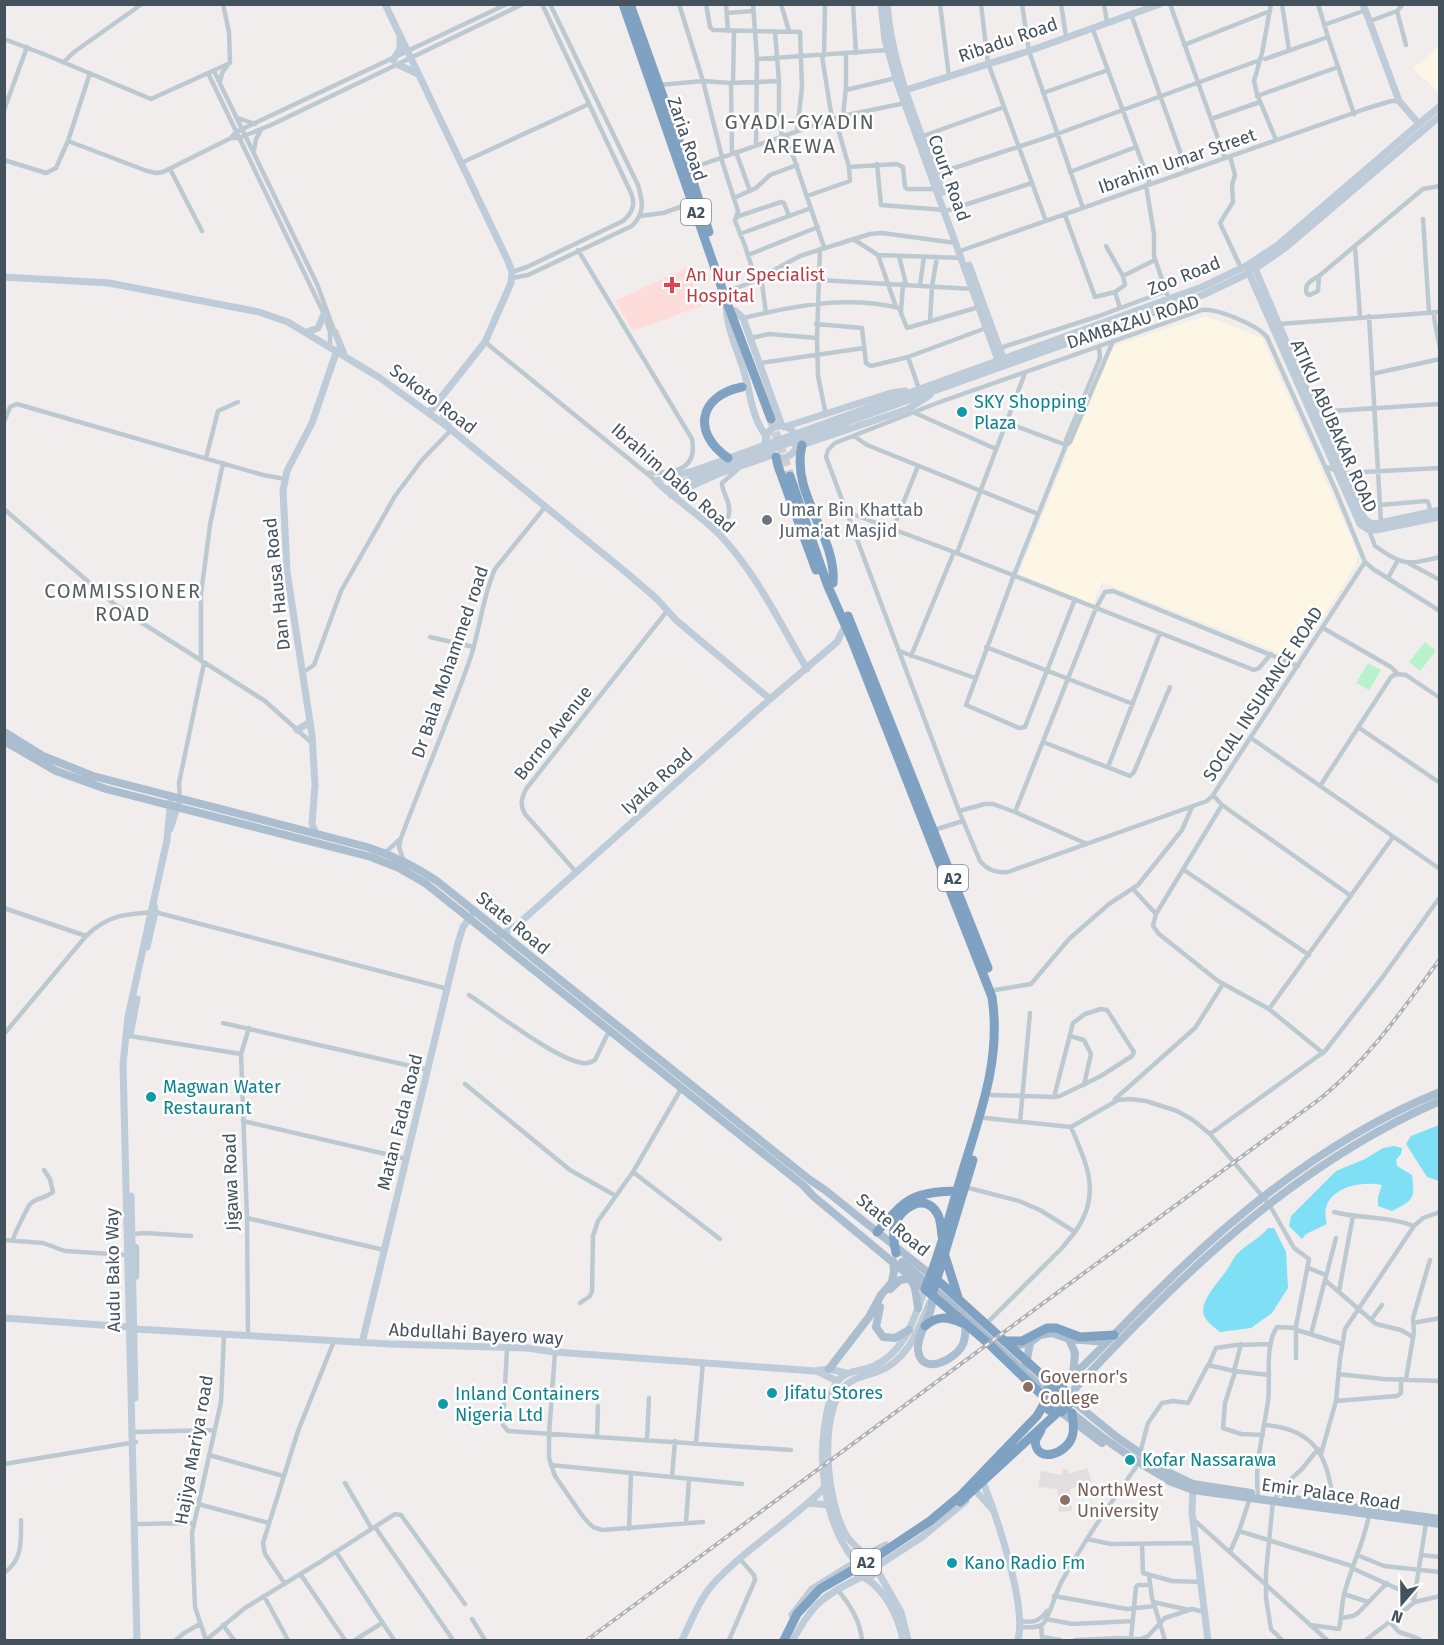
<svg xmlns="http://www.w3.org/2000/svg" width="1444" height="1645" font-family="'Fira Sans',sans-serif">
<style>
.commercial{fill:#fef6e4}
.education{fill:#e2dedf}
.medical{fill:#fddcda}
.green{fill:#b6f3cc}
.water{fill:#7fdff5}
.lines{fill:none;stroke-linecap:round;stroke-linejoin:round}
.highway-tunnel{stroke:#ceced0;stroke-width:9;stroke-dasharray:9 4.5;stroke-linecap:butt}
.street{stroke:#bcc9d1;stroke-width:4.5}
.secondary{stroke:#becbd9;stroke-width:7}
.primary{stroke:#aabed0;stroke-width:8}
.highway{stroke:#80a2c2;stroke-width:9}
.rail-casing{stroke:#afb3b9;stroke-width:4}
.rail{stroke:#fff;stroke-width:1.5;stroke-dasharray:4.5;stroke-linecap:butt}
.health-dot{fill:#e0444e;stroke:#fff;stroke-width:2}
.culture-dot{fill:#0f9aa8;stroke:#fff;stroke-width:2}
.worship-dot{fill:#6b7280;stroke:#fff;stroke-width:2}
.education-dot{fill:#8d6e63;stroke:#fff;stroke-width:2}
.labels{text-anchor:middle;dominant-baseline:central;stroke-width:5;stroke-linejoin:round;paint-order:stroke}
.shield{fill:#fff;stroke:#7c868e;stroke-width:1.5}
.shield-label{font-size:16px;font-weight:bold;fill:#44525d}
.street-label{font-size:18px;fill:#44525d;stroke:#fff}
.health-label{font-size:18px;fill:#be3a42;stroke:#fff;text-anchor:start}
.culture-label{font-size:18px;fill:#0d838f;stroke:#fff;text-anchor:start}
.worship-label{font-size:18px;fill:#5b616d;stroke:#fff;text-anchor:start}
.education-label{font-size:18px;fill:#785e54;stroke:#fff;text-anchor:start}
.neighbourhood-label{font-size:20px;letter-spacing:1.5px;fill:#595e63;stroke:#fff}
.quarter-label{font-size:21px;letter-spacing:1.5px;fill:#595e63;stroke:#fff}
</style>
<rect width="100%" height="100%" fill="#f1eded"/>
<path class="commercial" d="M1439,47V92L1413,69Z
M1206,316L1262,338L1357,551V563L1299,655L1292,658L1102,582L1093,604L1019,574L1107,355L1113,346Z"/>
<path class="education" d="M1087,1468L1092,1482L1070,1489L1072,1511L1059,1512L1057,1489L1038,1487L1041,1471L1062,1475L1063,1470L1068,1469L1069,1474Z"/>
<path class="medical" d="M688,267L701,306L633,331L615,301Z"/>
<path class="green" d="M1425,642L1436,651L1420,671L1409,662Z
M1368,663L1381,670L1369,690L1356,683Z"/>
<path class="water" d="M1439,1125H1440L1439,1181L1427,1177L1406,1144L1411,1136Z
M1394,1146L1402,1148L1401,1154L1396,1160L1397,1166L1412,1175C1415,1199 1414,1200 1392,1211L1378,1206V1197L1382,1185C1356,1180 1317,1191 1327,1224L1306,1234L1302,1239L1289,1226L1291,1216L1336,1171L1365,1159L1383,1148Z
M1268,1228H1274L1286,1252L1288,1288L1272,1313L1251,1328L1220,1332C1216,1328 1209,1324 1206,1319C1195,1305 1219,1282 1226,1271C1230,1266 1232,1260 1236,1255C1245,1245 1259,1239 1268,1228Z"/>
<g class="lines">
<path class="highway-tunnel" d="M771,419L790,476"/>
<path class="street" d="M679,4L703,81L722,157
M706,4L710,27L713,30L800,32L802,87L797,131
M726,4L728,31
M753,4L757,59L756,145
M781,4L789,31
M853,4L856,53
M940,4L949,77
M981,4L988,63L1046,221
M1022,4L1029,51L1083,208
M1061,4L1066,36
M1104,4L1107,22
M1170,4L1225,158
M1271,4L1262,53L1254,81L1257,94L1276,140
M1282,4L1289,50
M1397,11L1406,45
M727,13L753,11
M1131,14L1187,171
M1370,21L1397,11L1403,4
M1324,25L1366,10
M1092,27L1150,184
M775,32L779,81V119L782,136
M1328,37L1354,114
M4,39L46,55L151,99L230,63L229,32L223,4
M1184,45L1270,11
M822,56L832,119
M824,56L825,4
M757,59L888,50
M1265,59L1328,37L1318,4
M64,62L74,52L142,4
M214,71L317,284L335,333
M208,73L324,314L330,332V346
M220,82L222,73L227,66
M731,83L732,154
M733,83L734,31
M659,85L703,81L731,83L779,81
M846,90L896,78
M1043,93L1108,70
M1257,96L1338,67
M4,110L27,47
M843,116L846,87V54
M238,118L255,124
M1211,119L1260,102
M786,135L824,247
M923,136L1004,107
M231,138H239L271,125L523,4
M68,141L147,171L156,173L163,172L231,138L236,132L507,4
M254,150L256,139L261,130
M736,152L750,191
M1230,156L1235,175L1232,185L1233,202L1220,223L1241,268
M721,158L738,211L735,221L744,243L756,280
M4,160L46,173L56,168L68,141L90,73
M461,163L589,104
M877,164L881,205L945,210
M849,167L897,164L903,167L905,187L907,189H937
M170,169L202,231
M689,169L838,117L905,103
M1070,172L1136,147
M936,174L1057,134L1260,60
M1146,185L1154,234V256L1167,294
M807,196L850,181L849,167L835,118
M734,198L756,188L770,175L797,165
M949,210L1032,183
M1065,215L1095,297L1115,292L1125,285L1123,276L1106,246
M640,216L663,213L692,203
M736,217L781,202L784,203L789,216
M1423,219L1429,312
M740,234L811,208
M853,239L878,255L962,258
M1355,246L1360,316
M820,249L817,338L818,376L826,415
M578,250L692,439C698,472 672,473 647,473
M960,251L1365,109L1391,101H1399
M748,255L818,227
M878,255L896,307
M899,256L906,284
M512,272L527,267L623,221C632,213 636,205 631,193L542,4
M761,276L766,313
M1123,276L1155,260
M1319,276L1318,291L1310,295L1307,294C1303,284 1312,280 1319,276L1423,189L1440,186
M512,278L528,275L632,226C645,213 643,202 638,185L550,4
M819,280L973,289
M920,285L924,257
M728,291L750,283L800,256L870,234L882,233L956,243
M1115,292L1120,308
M901,311L903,284
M1434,312C1434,325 1438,336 1440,348
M1369,316L1381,523
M743,318C793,306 848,295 899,308L907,328L979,307
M930,321L932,286L937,257
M816,324L862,328L866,363L871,366L908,357L986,328
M1279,324L1440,312
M751,338L769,334L817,338
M485,342L656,481
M1000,348L1099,316L1166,291
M908,357L919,389
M760,363L864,348
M1372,374L1440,359
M1316,412L1440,404
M915,413L996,449
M4,422L10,407L17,404L263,475L285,479
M1005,422L1066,445
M854,436L867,445L1038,514
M1066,445V440L1100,358L1099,346
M206,458L218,411L238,402
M1326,467L1344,473L1440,468
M1380,505L1426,501L1428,502L1431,512
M4,509L113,603L139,621L265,701L313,744
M847,512L954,552L1254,670L1259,668L1271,654
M893,529L918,466
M1369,530L1375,546C1404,566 1406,565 1440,557
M718,533C728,520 733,513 726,497C724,492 722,488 722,483L737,470
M957,553L1025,373
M1365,562L1213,795L1207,801L1008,872C995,873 988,870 980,861L959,811L826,457L828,450L835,443L937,403L1202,310C1217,308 1257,325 1267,337L1336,491L1365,562L1373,569L1440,611
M1410,564L1440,580
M1388,578L1398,560
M1075,599L1025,727L1019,728L966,705L1014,575L1066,445L1070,442L1113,341
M1323,628L1391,667L1398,674
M430,637L474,647
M986,647L1133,704
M899,651L975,678
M911,656L954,552
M201,661V594L210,525L223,463
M302,673L314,665L341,591L395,496L422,460L451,430
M1358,727L1440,783
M1251,738L1440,869
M1043,742L1130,776L1134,772L1170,687
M1108,767L1160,633
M1320,786L1391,677L1396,674L1406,675L1440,698
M1213,795L1222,805L1351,896
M180,799L179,783L204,663
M1222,805L1156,914L1153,926L1159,934L1218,981L1269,1009L1323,1053
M959,811L985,804H993L1015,812L1087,844
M1015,812L1096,608L1105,592L1113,591L1298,666
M934,830L963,821
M385,853L399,840
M404,862L399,847L401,838C423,779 448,721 469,662C480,631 482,598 495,569L545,507
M1184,870L1309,955
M577,873L525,814C520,805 521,799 526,789L667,611
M1133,889L1156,914
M4,908L86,936
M995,990L1031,984L1069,939L1109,904L1138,885L1182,830L1192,807
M469,995C495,1012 554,1058 582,1063C587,1064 590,1063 595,1060L609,1031
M1269,1009L1393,837
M223,1023L428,1070
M4,1034L86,936C108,915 125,914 155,912L448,989
M130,1036L241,1054
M1070,1036L1084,1040L1091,1054L1084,1085
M465,1084L570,1170L616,1196
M991,1095L1054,1097L1060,1096L1101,1076L1132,1056L1134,1052L1132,1049L1107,1010L1101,1009L1085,1014L1073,1023L1054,1097
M1115,1099L1195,1028L1223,984
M985,1118L1071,1127L1118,1100L1130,1099L1146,1101L1177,1111L1193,1120L1210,1134L1269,1204L1294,1248L1309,1259L1296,1326V1358
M243,1121L407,1159
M1020,1122L1030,1013
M1210,1134L1325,1051L1382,978L1440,897
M633,1172L720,1239
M965,1187L1019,1201L1040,1210L1075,1232C1102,1194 1087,1165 1071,1127
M1334,1212C1360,1219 1389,1216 1414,1226
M247,1218L384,1250
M132,1234L146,1233L191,1236
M1336,1238L1325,1280L1376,1324L1401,1330L1413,1337
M4,1240L43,1243L65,1251L127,1255
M13,1240C13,1236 28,1207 30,1204C36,1198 46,1198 53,1192L50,1179L44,1170
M132,1244L137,1247V1277L133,1279
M1308,1268L1326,1275
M1339,1291L1353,1216
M580,1303L590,1296L592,1291L593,1236L598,1221L633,1172L681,1089
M1371,1320L1382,1305
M1413,1323L1440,1318
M986,1324L1062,1248L1075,1232
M1297,1330L1342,1344
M1311,1334L1325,1280
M248,1336L247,1218L241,1054L249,1028
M507,1348L503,1425L508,1431L791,1450
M555,1352L549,1434V1457L551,1465L555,1476L584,1518L593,1527L602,1530L703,1522
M1209,1364L1216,1348L1236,1345L1271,1344
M1234,1371L1241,1344
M1235,1372L1225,1403L1223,1428L1241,1434L1263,1435
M1338,1374L1383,1379L1440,1381
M1406,1379L1414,1332L1413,1318L1430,1260
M1336,1401L1397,1396L1401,1393V1379
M1265,1425C1315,1429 1329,1457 1333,1504
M136,1432L214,1430
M597,1437L598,1406
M647,1440L649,1398
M696,1443L703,1362
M1140,1453L1148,1423L1162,1403L1173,1401L1188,1403L1208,1365L1234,1371L1269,1375
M1321,1454L1336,1401L1340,1359L1345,1329L1414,1226L1423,1218L1440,1212
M209,1455L283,1476
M4,1464L136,1442
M551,1465L742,1484
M672,1477L675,1441
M345,1483L372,1529
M1258,1494C1254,1464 1264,1431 1268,1401C1271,1378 1264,1347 1277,1327L1296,1328
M1276,1497L1283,1486L1302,1469L1318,1449
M1273,1501L1266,1572V1598L1271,1629L1282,1640
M198,1504L269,1523
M1193,1519L1327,1640
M686,1523L689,1479
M138,1524L194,1523
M375,1527L453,1640
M629,1529L631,1473
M1239,1531L1352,1566
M1087,1539L1111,1544L1197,1543
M1142,1545L1143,1573L1172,1581L1202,1582
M336,1552L394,1640
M1230,1552L1239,1531L1250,1498
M1357,1555L1384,1566L1440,1572
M1421,1555L1440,1557
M1352,1568L1400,1590L1413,1599
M4,1573C23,1560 21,1540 21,1520
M301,1575L345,1640
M1149,1576L1152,1598L1165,1640
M285,1584L265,1554L263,1543L298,1431L334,1341
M837,1589C850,1605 860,1620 862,1640
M1344,1594L1368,1602
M264,1596L288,1640
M1054,1596L1127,1609L1154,1606
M1414,1600L1426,1523
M1153,1602L1189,1610
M1341,1618L1353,1616L1358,1613L1387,1583
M472,1619L485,1640
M1046,1619L1073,1624L1133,1621
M1020,1621C1033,1623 1039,1622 1047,1611
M1390,1622L1399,1632L1417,1638L1420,1640
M223,1625L234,1640
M1041,1625L1042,1637L1060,1640
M1310,1625L1339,1629C1342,1616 1341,1604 1345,1591C1352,1565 1364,1542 1369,1515
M1020,1627C1027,1627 1037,1629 1043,1624C1049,1618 1056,1591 1062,1581C1084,1541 1110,1504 1136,1467
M1131,1638L1136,1587L1138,1585H1149
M176,1640L184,1633L200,1624
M206,1640L245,1608L320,1562L395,1514L401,1515L465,1604
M206,1640L195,1607L192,1533L221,1402L224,1335
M355,1640L382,1623
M729,1640L755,1580L754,1575L740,1559
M1075,1640L1119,1638L1141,1639L1148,1636L1165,1618L1192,1609L1205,1612
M1366,1640L1415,1602L1440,1596"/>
<path class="secondary" d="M385,4L508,261L512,272L511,283L485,342L429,413
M881,4L885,40L898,85L998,360
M887,4C892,70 921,131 943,192
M1363,4L1399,101L1419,124
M393,60L400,49V39
M399,65L418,74
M903,91L1029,51L1160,4
M969,265L1003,358
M1254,266L1316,412L1364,518L1370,523L1375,524L1440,510
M1248,271L1360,524L1369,530H1376L1440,517
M4,277L109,283L259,312L288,322L380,378L449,428L628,574L657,599L676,620L770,699
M726,302C726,329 738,350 745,375C751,396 752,419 767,437
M735,311L743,318L782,426
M307,332L318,328L324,314
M335,332L344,354
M442,411L448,425
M765 442a16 16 0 1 1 32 0a16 16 0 1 1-32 0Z
M784,427L891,393L905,391
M796,447L908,409L930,395
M656,481L696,470L1202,287L1246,266L1278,245L1440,106
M656,481C676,500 700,515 719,534C755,571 781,625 807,669
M666,490L699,475L1205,294L1249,273L1285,248L1440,116
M671,495L718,474L772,455
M297,730L310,722
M170,829L180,799
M316,834L312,824L315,785L312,735L287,572L283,490L287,471L312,423L337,350
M499,936L516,926L770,699L837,642L846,624
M147,947L155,912L154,905
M130,1035L137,999
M131,1196L135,1398
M4,1318L129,1327
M135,1329L390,1344L527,1348L555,1352L815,1371L829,1369L846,1373
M362,1343L458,943L463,927L471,916
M817,1371L837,1381
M983,1482C997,1517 1027,1606 1018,1640
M1193,1487L1192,1513L1208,1640
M975,1490L993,1510
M808,1503L829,1505
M863,1553C856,1547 849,1541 845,1533C827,1500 818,1417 844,1387C852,1378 865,1376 877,1372C908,1361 918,1330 930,1302
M861,1554L870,1553L886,1545
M854,1560C823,1520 817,1460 827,1412C829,1402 831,1390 837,1382C846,1369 861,1372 874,1366C905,1352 914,1319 925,1289
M854,1565C859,1592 894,1569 870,1553
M879,1565L922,1537L966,1501
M877,1570L901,1612L908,1640
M863,1577C885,1588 899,1618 903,1640
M792,1615L812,1589L854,1563
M137,1640L123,1064L128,1017L167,840L171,797
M682,1640C691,1622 699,1600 713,1584C747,1547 791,1522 825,1487
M793,1640C813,1603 823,1596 861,1577"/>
<path class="primary" d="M4,732L43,756L93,776L367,847C392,855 415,866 437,881L810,1180L825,1190L931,1275
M4,741L56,771L106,789L371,857L399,868L425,883L804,1186L813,1196L925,1289
M902,1262C992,1335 1069,1427 1173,1482
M910,1278L915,1288L918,1308
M890,1289L900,1280L913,1278
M932,1295C935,1314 916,1333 918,1350C921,1377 956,1360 963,1344C966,1336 966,1328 965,1320
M880,1307L876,1327L883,1337L895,1338L909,1330
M1069,1339L1075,1353L1073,1375
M1018,1345L1030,1343L1040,1335L1052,1333L1069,1339L1107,1342
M1026,1365L1030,1343
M829,1369L869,1317L881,1295L892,1282L894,1271L893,1261
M1059,1386C1078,1373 1093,1356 1109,1340C1131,1317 1154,1294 1177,1272C1253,1199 1341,1132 1440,1092
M1069,1395C1177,1278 1292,1165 1440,1101
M1070,1399L1118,1438L1155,1463
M1061,1412L1102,1443
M1149,1464L1173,1476
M1170,1473L1193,1484L1251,1493
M1169,1481L1193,1490L1440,1524
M1286,1498L1440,1519"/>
<path class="highway" d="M623,4L726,300L771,419
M630,4L689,169L709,232
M802,445C790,494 837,536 833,583
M776,457L778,466L816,570
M728,458C692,433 698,396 742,387
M790,476L827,584L853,643L992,997C1002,1062 978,1119 960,1180C949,1217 940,1254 925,1289L989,1344L1043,1396
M848,616L988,968
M877,1232C906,1199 911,1192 957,1191
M896,1253C894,1244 892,1234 895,1225C900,1208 925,1192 937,1213C941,1219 941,1228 942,1236
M945,1256L958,1297
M934,1277L1054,1386
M932,1295L973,1160
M925,1326C937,1315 948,1317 962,1323
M1004,1341H1022L1047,1328H1056L1080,1337L1114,1335
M1041,1430L1035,1441C1037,1465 1067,1453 1072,1437C1075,1429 1073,1421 1072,1413
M960,1502L1057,1413
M784,1640L797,1614L820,1589L879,1555L930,1521L960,1496L1037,1416L1044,1404L1043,1396L1049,1388L1062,1387L1069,1395V1404L1061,1412L1049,1410L1044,1404"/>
<defs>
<path id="rail" d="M587,1640L1321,1098C1369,1059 1403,1009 1440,959"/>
</defs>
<use href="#rail" class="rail-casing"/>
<use href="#rail" class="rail"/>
</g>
<path class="health-dot" d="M669 276h6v6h6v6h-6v6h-6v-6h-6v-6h6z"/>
<g class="culture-dot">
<circle cx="962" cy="412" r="6"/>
<circle cx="151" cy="1097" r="6"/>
<circle cx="772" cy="1393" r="6"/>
<circle cx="443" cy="1404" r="6"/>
<circle cx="1130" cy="1460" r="6"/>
<circle cx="952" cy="1563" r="6"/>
</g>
<circle class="worship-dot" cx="767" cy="520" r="6"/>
<g class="education-dot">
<circle cx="1028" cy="1387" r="6"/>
<circle cx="1065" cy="1500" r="6"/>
</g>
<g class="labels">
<g class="shield">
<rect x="681" y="199" width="30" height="26" rx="4.5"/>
<rect x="938" y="865" width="30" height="26" rx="4.5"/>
<rect x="851" y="1549" width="30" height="26" rx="4.5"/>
</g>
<g class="shield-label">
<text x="696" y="212">A2</text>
<text x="953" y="878">A2</text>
<text x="866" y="1562">A2</text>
</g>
<g class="street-label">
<text transform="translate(1008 40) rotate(-19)">Ribadu Road</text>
<text transform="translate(687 139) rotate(71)">Zaria Road</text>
<text transform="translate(1177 161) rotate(-19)">Ibrahim Umar Street</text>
<text transform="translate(949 178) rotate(70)">Court Road</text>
<text transform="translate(1184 276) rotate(-22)">Zoo Road</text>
<text transform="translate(1133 322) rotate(-18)">DAMBAZAU ROAD</text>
<text transform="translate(433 399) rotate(37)">Sokoto Road</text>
<text transform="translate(1334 426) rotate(66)">ATIKU ABUBAKAR ROAD</text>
<text transform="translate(673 478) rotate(41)">Ibrahim Dabo Road</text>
<text transform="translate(277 584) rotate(-96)">Dan Hausa Road</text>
<text transform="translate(450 662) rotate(-71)">Dr Bala Mohammed road</text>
<text transform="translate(1263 694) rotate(-57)">SOCIAL INSURANCE ROAD</text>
<text transform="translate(553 733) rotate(-52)">Borno Avenue</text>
<text transform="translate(657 781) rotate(-42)">Iyaka Road</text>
<text transform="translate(513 923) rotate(39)">State Road</text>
<text transform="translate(400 1122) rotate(-76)">Matan Fada Road</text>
<text transform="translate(231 1182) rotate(-92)">Jigawa Road</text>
<text transform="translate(893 1225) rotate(39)">State Road</text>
<text transform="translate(113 1270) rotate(-91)">Audu Bako Way</text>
<text transform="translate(476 1334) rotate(3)">Abdullahi Bayero way</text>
<text transform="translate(194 1450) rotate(-80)">Hajiya Mariya road</text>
<text transform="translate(1331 1494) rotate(8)">Emir Palace Road</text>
</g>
<g class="health-label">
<text x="686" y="275">An Nur Specialist<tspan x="686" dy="21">Hospital</tspan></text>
</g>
<g class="culture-label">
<text x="974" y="402">SKY Shopping<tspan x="974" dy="21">Plaza</tspan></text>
<text x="163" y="1087">Magwan Water<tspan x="163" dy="21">Restaurant</tspan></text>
<text x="784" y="1393">Jifatu Stores</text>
<text x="455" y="1394">Inland Containers<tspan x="455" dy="21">Nigeria Ltd</tspan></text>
<text x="1142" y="1460">Kofar Nassarawa</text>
<text x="964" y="1563">Kano Radio Fm</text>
</g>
<g class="worship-label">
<text x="779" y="510">Umar Bin Khattab<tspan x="779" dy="21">Juma'at Masjid</tspan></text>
</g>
<g class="education-label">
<text x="1040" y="1377">Governor's<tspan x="1040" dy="21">College</tspan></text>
<text x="1077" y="1490">NorthWest<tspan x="1077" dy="21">University</tspan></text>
</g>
<g class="neighbourhood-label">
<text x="123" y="591">COMMISSIONER<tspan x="123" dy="23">ROAD</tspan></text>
</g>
<g class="quarter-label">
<text x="800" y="122">GYADI-GYADIN<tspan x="800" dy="24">AREWA</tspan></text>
</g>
</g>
<rect width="1444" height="1645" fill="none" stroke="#44525d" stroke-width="12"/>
<g transform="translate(1402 1603) rotate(200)" stroke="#ffffff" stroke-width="4.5" paint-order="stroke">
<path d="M0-4.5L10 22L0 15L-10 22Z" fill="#44525d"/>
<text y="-9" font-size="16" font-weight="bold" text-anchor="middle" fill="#44525d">N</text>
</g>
</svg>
